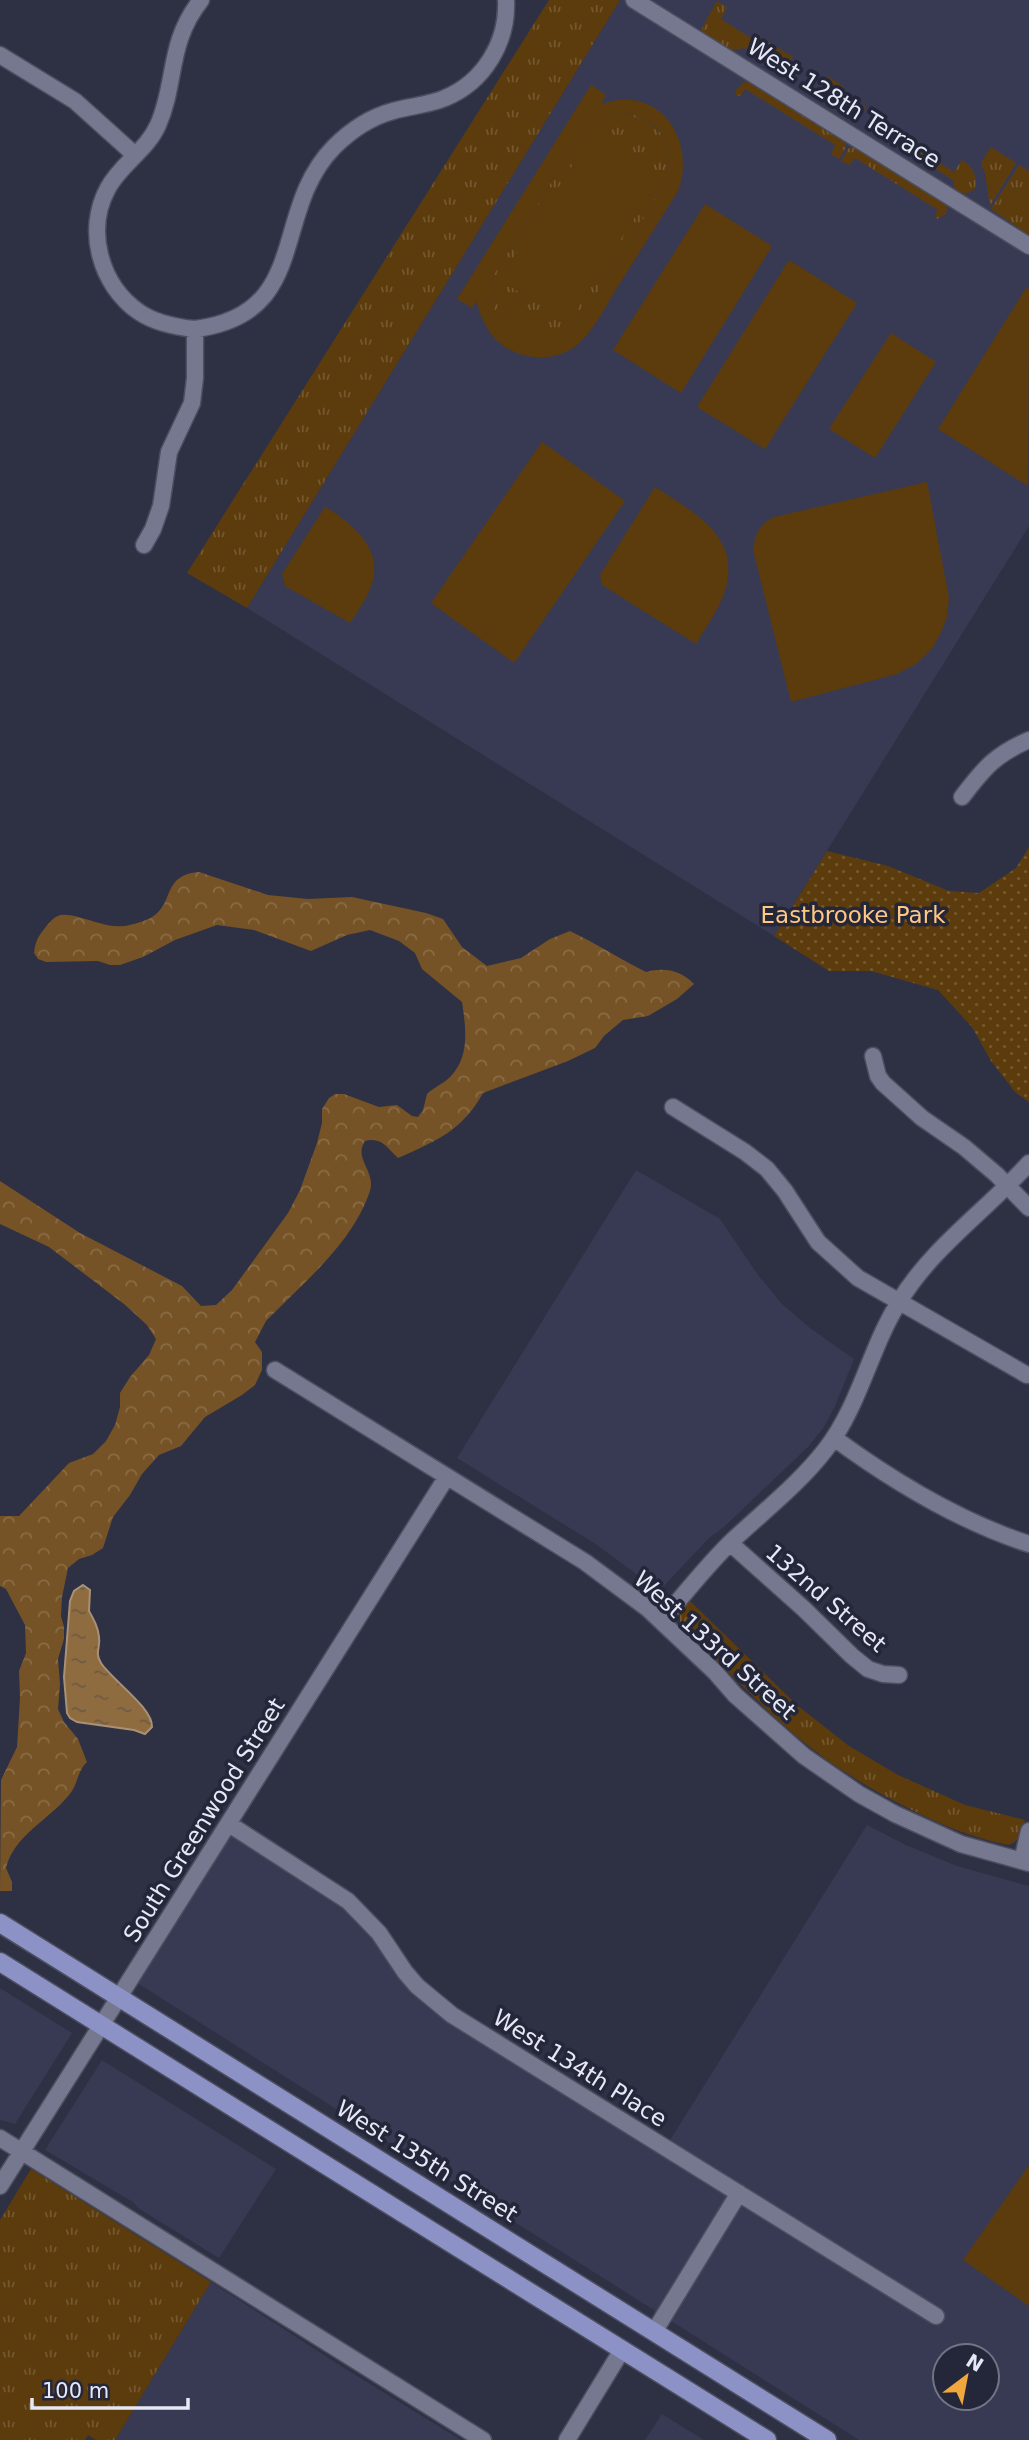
<svg xmlns="http://www.w3.org/2000/svg" width="1029" height="2440" font-family="'DejaVu Sans',sans-serif">
<style>
.built{fill:#383a53;fill-rule:evenodd}
.grass{fill:url(#grass-tufts)}
.forest{fill:url(#forest-crowns)}
.park{fill:url(#park-dots)}
.pitch{fill:#5c3c0c;fill-rule:evenodd}
.water{fill:url(#water-ripples);stroke:#a99176;stroke-width:2}
.lines{fill:none;stroke-linecap:round;stroke-linejoin:round}
.minor-casing{stroke:#4c4e5f;stroke-width:19}
.major-casing{stroke:#4c4e5f;stroke-width:21}
.minor{stroke:#75788f;stroke-width:16}
.major{stroke:#8c91c6;stroke-width:18}
.labels{text-anchor:middle;dominant-baseline:central;stroke-width:7;stroke-linejoin:round;paint-order:stroke}
.street-label{font-size:23px;fill:#e6e8f5;stroke:#24263a}
.park-label{font-size:23px;fill:#fec783;stroke:#24263a}
</style>
<defs>
<pattern id="grass-tufts" width="24" height="20" patternUnits="userSpaceOnUse" patternTransform="scale(1.75)"><rect width="24" height="20" fill="#5c3c0c"/><path d="M3 7l-1-3M5 7V3M7 7l1-3M15 17l-1-3M17 17v-4M19 17l1-3" fill="none" stroke="#735830"/></pattern>
<pattern id="forest-crowns" width="20" height="18" patternUnits="userSpaceOnUse" patternTransform="scale(1.75)"><rect width="20" height="18" fill="#755326"/><path d="M2 6a3 3 0 1 1 6 0M12 15a3 3 0 1 1 6 0" fill="none" stroke="#896c46"/></pattern>
<pattern id="park-dots" width="8" height="8" patternUnits="userSpaceOnUse" patternTransform="scale(1.75)"><rect width="8" height="8" fill="#5c3c0c"/><path d="M2 2h.1M6 6h.1" fill="none" stroke="#735830" stroke-width="1.8" stroke-linecap="round"/></pattern>
<pattern id="water-ripples" width="26" height="14" patternUnits="userSpaceOnUse" patternTransform="scale(1.75)"><rect width="26" height="14" fill="#8f6c3f"/><path d="M2 4q2-2 4 0t4 0M15 11q2-2 4 0t4 0" fill="none" stroke="#6e5b44"/></pattern>
</defs>
<rect width="100%" height="100%" fill="#2e3044"/>
<path class="built" d="M620,0H1029V526L774,936L247,608Z
M636,1170L720,1219L758,1275L782,1304L810,1328L854,1359L835,1406L824,1427L809,1446L725,1526L709,1538L659,1591L597,1545L457,1458Z
M229,1824L348,1901L417,1986L667,2145L867,1825L906,1845L957,1866L1029,1886V2440H859L131,1979ZM945,2356H987V2398H945Z
M0,1988L72,2033L15,2124L0,2120Z
M102,2060L276,2169L219,2258L138,2208L133,2202L45,2150Z
M211,2282L341,2366L461,2440H115Z
M662,2414L704,2440H645Z"/>
<path class="grass" d="M549,0H620L247,608L187,573Z
M717,1L727,7L721,19L751,38L754,33L793,57L785,71L783,70L781,72L744,48L732,50L702,32V28Z
M827,76L844,87L841,91L866,107L864,109L848,103L845,108L852,112L850,116L816,94Z
M744,82L752,83L845,140L846,147L839,159L831,154L835,145L745,89L740,96L736,95V90Z
M623,112C663,121 675,145 666,182L577,326L565,336L544,343L508,298L494,313L491,289L495,273L582,132C595,119 605,115 623,112Z
M877,128L884,132L885,130L954,172L962,160C974,167 977,176 975,189L965,194L955,189L953,180L875,131Z
M855,147L943,202L947,207L946,214L937,219L935,215L938,210L855,158L849,165L841,161L849,148Z
M991,147L1016,163L990,206L985,173L981,163Z
M1019,165L1029,171V235L991,209Z
M688,1599L798,1706L849,1746L898,1775L965,1805L1025,1820C1022,1832 1021,1841 1008,1845C973,1838 939,1824 908,1808C868,1788 829,1764 795,1735C754,1700 718,1661 680,1623V1612Z
M31,2169L211,2282L115,2440H96L88,2435L85,2440H0V2220Z"/>
<path class="forest" d="M199,872L268,895L308,899L352,897L426,913L443,919L462,947L487,966L521,958L550,939L570,931C597,944 620,959 646,972C664,967 681,970 694,984L677,999L648,1016L623,1020L604,1036L595,1048L568,1061L483,1093C462,1131 436,1141 398,1158C386,1147 382,1137 365,1141C353,1159 376,1171 370,1191C352,1244 304,1282 266,1321L255,1342L262,1352V1370L255,1385L242,1395L205,1417L181,1446L159,1455L142,1474L130,1495L113,1517L103,1548L92,1555L79,1559L68,1568L62,1597L61,1616L64,1627V1639L58,1659L60,1684L58,1709L64,1722L78,1739L87,1762C77,1771 78,1785 69,1795C49,1820 14,1835 6,1868L12,1882V1891H0L1,1780L17,1747L20,1698L19,1671L26,1653L25,1625L6,1589L0,1586V1516H19L69,1463L93,1454L106,1441L115,1425L120,1407V1393L130,1377L149,1355L156,1339L147,1325L124,1304L49,1247L0,1224V1181L80,1233L182,1286L201,1306L216,1305L232,1290L288,1213L300,1190L317,1143L322,1123V1109L329,1098L335,1094H344L379,1107L397,1105L412,1116L418,1117L423,1110L427,1094C434,1087 443,1084 450,1077C470,1057 466,1028 462,1002L422,969L415,953L399,941L370,930L347,935L311,951L254,930L217,925L175,940L143,957L120,965H110L98,961L46,962L38,959L34,953C35,943 38,936 45,928C48,924 54,916 61,915C75,912 105,929 125,926C134,924 148,921 155,915C174,900 163,875 199,872Z"/>
<path class="park" d="M1029,847V1102L1015,1092L991,1061L972,1027L938,990L871,971H829L774,936L827,851L888,866L949,891L979,893L1016,868Z"/>
<path class="pitch" d="M591,85L606,95L601,104C611,101 623,98 633,100C676,107 692,155 678,191C657,224 636,258 615,291C604,309 594,330 578,344C562,358 537,361 517,353C493,344 483,325 476,301L472,308L457,299ZM623,112C663,120 675,145 666,182L577,326L565,336L544,342L550,324L508,297L494,312L491,289L495,273L582,132C595,119 605,115 623,112Z
M592,134L660,177L568,323L500,280Z
M705,204L772,246L681,393L613,350Z
M789,260L857,303L765,449L697,407Z
M1026,288L1029,289L1028,486L938,429Z
M891,333L936,362L875,458L829,429Z
M542,442L625,501L514,663L431,603Z
M927,482L949,598L947,617L941,632L932,649L916,664L897,674L791,702L753,550C755,534 759,524 774,517Z
M655,487C693,512 742,536 725,591C719,609 706,627 696,644L602,585L600,575Z
M325,507C348,520 378,544 374,574C372,592 359,609 350,623L285,586L282,574Z
M1029,2165V2306L963,2260Z"/>
<path class="water" d="M83,1585L90,1590L89,1611C94,1620 98,1627 99,1637C101,1647 94,1652 101,1663C112,1680 153,1708 152,1727L145,1734L134,1730L77,1722L70,1718L67,1713L64,1677L70,1601L74,1591Z"/>
<g class="lines">
<defs>
<path id="minor" d="M634,0L1029,246
M0,55L75,101L135,155
M195,329C175,327 155,323 139,312C100,285 85,230 108,188C121,164 147,150 158,125C177,82 167,43 201,0
M144,545L153,529L161,506L169,452L192,403L195,378V329C312,314 270,212 334,147C350,131 371,117 393,111C410,106 429,105 445,98C484,82 508,42 506,0
M962,797C984,768 996,754 1029,740
M873,1056L878,1076L883,1083L922,1118L964,1147L997,1175L1029,1208
M673,1107L745,1152L767,1169L785,1191L818,1242L858,1278L1027,1375
M275,1370L585,1562L647,1608L715,1672L735,1695L804,1756L859,1794L895,1814L961,1844L1029,1863
M834,1438C894,1482 958,1521 1029,1544
M730,1543L804,1609L852,1656L868,1669L883,1674L899,1675
M661,1621C685,1594 706,1566 732,1541C764,1511 799,1484 826,1449C860,1405 870,1348 899,1302C932,1247 987,1210 1029,1163
M229,1824L348,1901L379,1933L405,1972L417,1986L452,2015L936,2316
M1022,1861L1029,1831
M0,2138L483,2440
M0,2186L446,1478
M654,2332L739,2193
M567,2440L622,2350"/>
<path id="major" d="M0,1923L827,2440
M0,1962L767,2440"/>
</defs>
<use href="#minor" class="minor-casing"/>
<use href="#major" class="major-casing"/>
<use href="#minor" class="minor"/>
<use href="#major" class="major"/>
</g>
<g class="labels">
<g class="street-label">
<text transform="translate(844 103) rotate(32)">West 128th Terrace</text>
<text transform="translate(826 1598) rotate(41)">132nd Street</text>
<text transform="translate(715 1645) rotate(42)">West 133rd Street</text>
<text transform="translate(204 1820) rotate(-58)">South Greenwood Street</text>
<text transform="translate(580 2068) rotate(32)">West 134th Place</text>
<text transform="translate(427 2161) rotate(32)">West 135th Street</text>
</g>
<g class="park-label">
<text x="853" y="915">Eastbrooke Park</text>
</g>
</g>
<g transform="translate(966 2377) rotate(32)"><circle r="33" fill="#24263a" stroke="#727485" stroke-width="2"/>
<path d="M0-5L12 26L0 18L-12 26Z" fill="#efa73e"/>
<text y="-10" font-size="19" font-weight="bold" text-anchor="middle" fill="#e6e8f5">N</text>
</g>
<path d="M32 2398v10h156v-10" fill="none" stroke="#e6e8f5" stroke-width="3.5"/>
<text x="42" y="2398" font-size="21" fill="#e6e8f5" stroke="#24263a" stroke-width="5" paint-order="stroke">100 m</text>
</svg>
